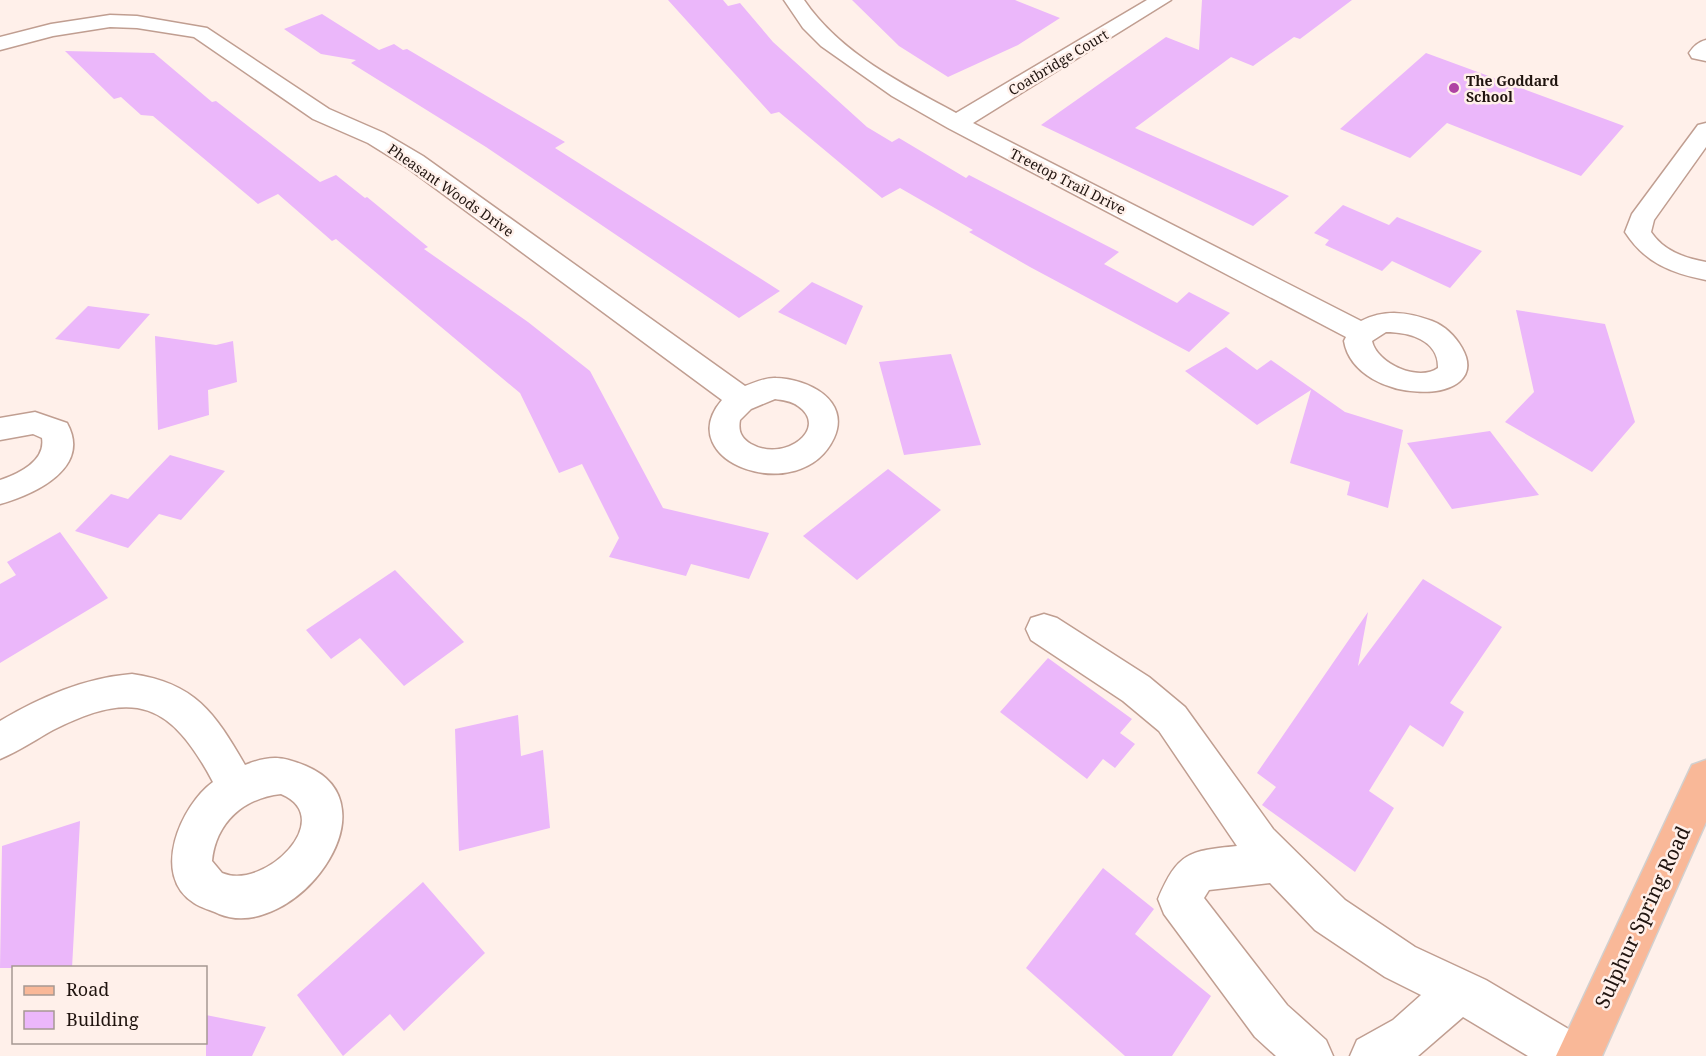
<svg xmlns="http://www.w3.org/2000/svg" width="1706" height="1056" font-family="'Noto Serif',serif">
<style>
.building{fill:#ebb7fa}
.lines{fill:none;stroke-linecap:round;stroke-linejoin:round}
.minor-casing{stroke:#c09e91;stroke-width:3}
.major-casing{stroke:#d2d0cf;stroke-width:3}
.minor{fill:#fff;fill-rule:evenodd}
.major{fill:#f9b898;fill-rule:evenodd}
.poi-dot{fill:#af43a3;stroke:#fff0ea;stroke-width:2}
.labels{text-anchor:middle;dominant-baseline:central;stroke-width:5;stroke-linejoin:round;paint-order:stroke}
.far-street-label{font-size:14px;fill:#20140f;stroke:#fff0ea}
.far-poi-label{font-size:14px;font-weight:bold;fill:#20140f;stroke:#fff0ea;text-anchor:start}
.near-street-label{font-size:20px;fill:#20140f;stroke:#fff0ea}
</style>
<rect width="100%" height="100%" fill="#fff0ea"/>
<path class="building" d="M668,0H723L728,6L740,3L773,42L867,127L892,142L899,138L966,178L969,175L1119,252L1104,264L1177,303L1189,292L1230,313L1189,352L1030,267L969,232L973,230L900,188L882,198L779,112L771,114Z
M852,0H1015L1060,18L1018,45L948,77L899,46Z
M1202,0H1352L1300,39L1294,37L1253,66L1231,57L1135,128L1289,196L1253,226L1041,125L1166,37L1199,50Z
M322,14L379,50L394,44L403,50L407,49L565,142L555,148L780,291L739,318L486,147L351,63L356,60L321,54L284,29Z
M65,51L154,53L212,102L216,101L320,182L336,175L365,198L367,197L428,247L424,249L528,322L590,371L663,508L769,533L749,579L691,564L686,576L609,557L619,538L582,464L559,473L520,393L336,239L332,241L278,194L258,204L153,116L141,115L121,97L114,99Z
M1426,53L1624,126L1581,176L1447,123L1410,158L1340,129Z
M1343,205L1389,225L1397,217L1482,251L1450,288L1392,261L1382,271L1325,245L1329,240L1314,233Z
M812,282L863,306L846,345L778,312Z
M88,306L150,314L119,349L55,339Z
M1516,310L1605,324L1635,422L1592,472L1505,422L1534,392Z
M155,336L216,345L233,341L237,382L208,390L209,415L158,430Z
M1226,347L1257,370L1271,360L1345,412L1403,430L1388,508L1347,495L1350,482L1290,463L1311,390L1257,425L1185,371Z
M951,354L981,445L904,455L879,362Z
M1490,431L1539,495L1452,509L1407,443Z
M170,455L225,471L181,520L159,514L128,548L75,531L111,494L128,499Z
M888,469L941,510L857,580L803,536Z
M60,532L108,598L0,663V584L16,575L7,562Z
M395,570L464,642L404,686L360,638L331,659L306,630Z
M1423,579L1502,627L1450,703L1464,712L1443,747L1410,725L1369,791L1394,808L1355,872L1262,805L1276,787L1257,773L1368,612L1358,666Z
M1048,658L1132,719L1120,733L1135,744L1115,768L1103,759L1087,779L1000,712Z
M518,715L521,756L543,750L550,828L459,851L455,729Z
M80,821L72,968H0L2,846Z
M1103,868L1154,909L1135,934L1211,996L1172,1056H1125L1026,968Z
M423,882L485,953L404,1031L390,1014L343,1056L297,995Z
M206,1015L266,1027L252,1056H206Z"/>
<g class="lines">
<defs>
<path id="minor" d="M784,0H804C840,53 901,83 956,113L1147,0H1171L973,123L1361,321C1385,309 1408,312 1432,321C1445,326 1455,336 1462,348C1496,408 1355,407 1344,341L1346,337L948,128L892,96L821,46L803,28ZM1386,332C1409,332 1439,340 1438,368C1419,382 1377,364 1372,341Z
M110,15L137,16L207,28L329,109L384,133L423,156L745,386C754,383 766,377 776,378C808,379 851,400 834,438C801,509 669,462 722,400L405,166L368,143L313,119L194,37L137,28L110,27L53,36L0,50V37L51,24ZM775,399C782,400 792,401 798,406C830,428 785,463 751,444C741,438 738,431 740,420L751,409Z
M1706,40V61L1692,58L1689,53C1694,46 1698,42 1706,40Z
M1706,123V147L1654,220L1651,232C1664,251 1684,258 1706,262V280C1671,273 1645,263 1625,232L1632,214L1698,125Z
M35,412L67,423C92,468 35,494 0,504V480C18,474 46,461 42,438L33,434L0,440V418Z
M1044,614L1057,618L1149,677L1185,707L1273,829L1345,900L1415,947L1486,980L1587,1040L1594,1056H1528L1463,1017L1418,1056H1350L1357,1040L1393,1020L1421,995L1385,977L1315,930L1270,883L1209,890L1204,898L1287,1005L1326,1040L1333,1056H1276L1255,1037L1164,914L1158,899C1178,852 1189,851 1237,846L1159,731L1123,701L1031,640L1026,629L1031,618Z
M132,674C195,683 215,713 245,765C270,755 282,756 306,766C399,805 293,944 219,914C211,910 201,908 194,903C150,876 181,805 213,782C171,703 135,688 53,730C35,740 19,751 0,759V721C41,697 84,678 132,674ZM281,794C338,818 265,891 222,873L212,861C216,822 244,798 281,794Z"/>
<path id="major" d="M1706,760V822L1602,1056H1556L1692,765Z"/>
</defs>
<use href="#minor" class="minor-casing"/>
<use href="#major" class="major-casing"/>
<use href="#minor" class="minor"/>
<use href="#major" class="major"/>
</g>
<circle class="poi-dot" cx="1454" cy="88" r="6"/>
<g class="labels">
<g class="far-street-label">
<text transform="translate(1058 62) rotate(-31)">Coatbridge Court</text>
<text transform="translate(1068 181) rotate(27)">Treetop Trail Drive</text>
<text transform="translate(451 190) rotate(35)">Pheasant Woods Drive</text>
</g>
<g class="far-poi-label">
<text x="1466" y="80">The Goddard<tspan x="1466" dy="16">School</tspan></text>
</g>
<g class="near-street-label">
<text transform="translate(1642 917) rotate(-65)">Sulphur Spring Road</text>
</g>
</g>
<rect x="12" y="966" width="195" height="78" fill="#fff0ea" stroke="#a69892" stroke-width="1.5"/>
<rect x="24" y="986" width="30" height="9" fill="#f9b898" stroke="#a69892" stroke-width="1.5"/>
<text x="66" y="996" font-size="18" fill="#20140f">Road</text>
<rect x="24" y="1011" width="30" height="18" fill="#ebb7fa" stroke="#a69892" stroke-width="1.5"/>
<text x="66" y="1026" font-size="18" fill="#20140f">Building</text>
</svg>
